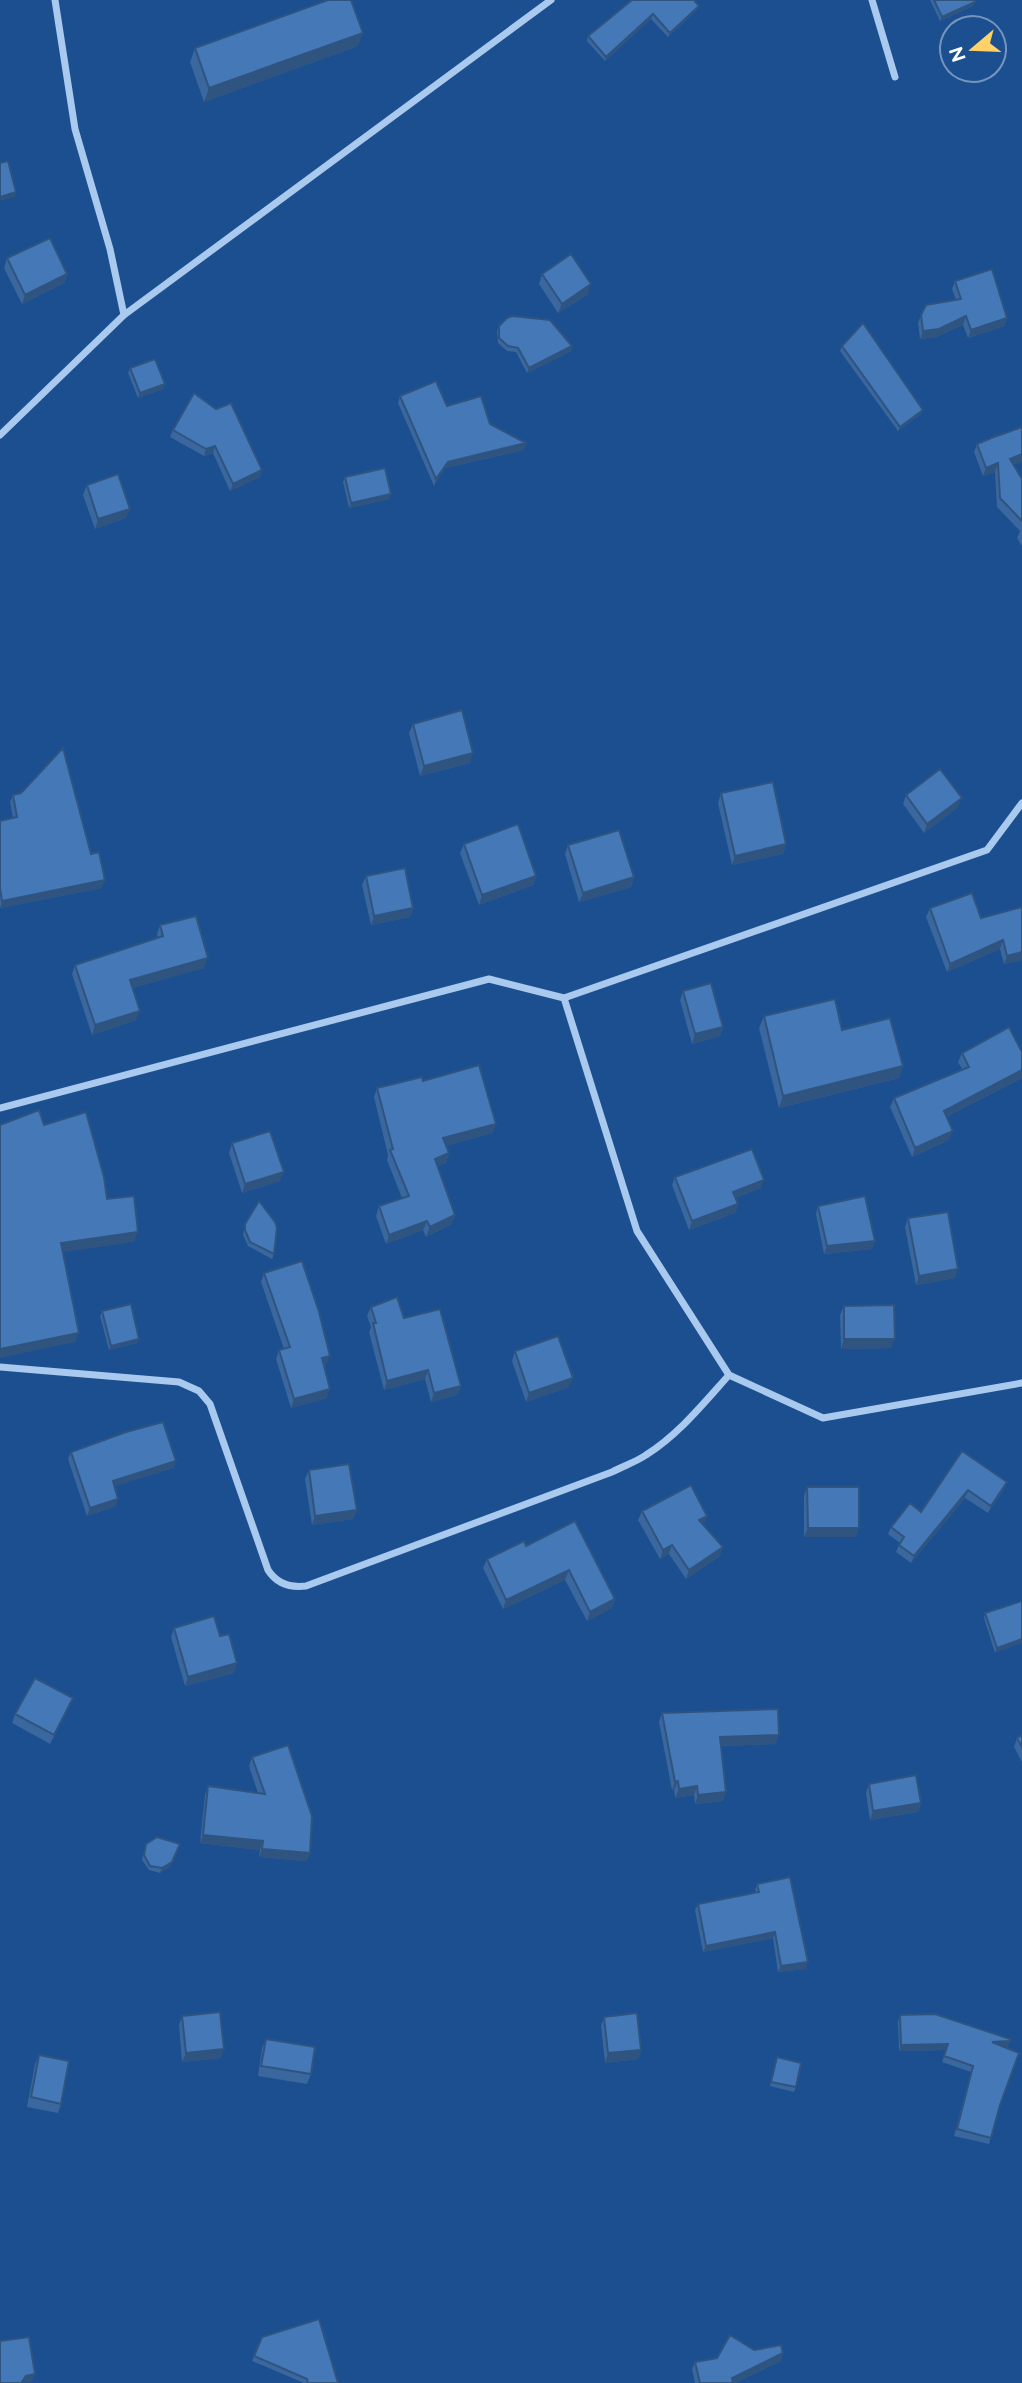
<svg xmlns="http://www.w3.org/2000/svg" width="1022" height="2383" font-family="Raleway,sans-serif">
<style>
.lines{fill:none;stroke-linecap:round;stroke-linejoin:round}
.street{stroke:#a9c9ee;stroke-width:7}
.wall{fill:#3a679d}
.shaded-wall{fill:#305480}
.building{fill:#4478b7;stroke:#305480;stroke-width:2}
</style>
<rect width="100%" height="100%" fill="#1b4f8f"/>
<g class="lines">
<path class="street" d="M55,0L75,129L110,249L124,315
M872,0L895,77
M0,435L124,315L551,0
M564,998L987,850L1022,803
M0,1108L489,979L564,998L637,1231L729,1375L823,1418L1022,1383
M0,1367L179,1382L199,1391L210,1404L268,1570C277,1584 290,1588 306,1586L612,1472C623,1466 636,1462 646,1455C679,1434 703,1404 729,1375"/>
</g>
<path class="wall" d="M632,0L699,6L697,10L668,37L651,19L605,61L587,41L588,36Z
M930,0H974L973,6L940,21Z
M358,46L204,102L190,62L195,48Z
M7,258L67,274L64,283L22,304L4,268Z
M542,274L588,294L558,313L539,284Z
M955,281L1007,318L1004,326L968,338L963,325L936,337L920,339L918,323L921,315L956,300L952,289Z
M499,326L572,346L571,351L527,373L516,352L507,351L498,343L497,331Z
M842,346L921,414L898,431L840,351Z
M130,368L163,389L138,398L128,373Z
M194,393L262,470L260,477L230,491L213,453L204,456L170,437L173,430Z
M400,396L447,406L490,424L524,450L445,468L434,486L398,403Z
M996,434L1022,479V546L1017,538L1020,531L997,507L995,472L983,476L974,452L977,444L995,437Z
M345,477L391,494L389,499L349,508L343,482Z
M87,485L126,518L95,529L83,495Z
M413,724L470,763L420,776L409,733Z
M721,793L786,844L783,854L732,865L718,803Z
M13,795L91,854L102,888L0,908V821L13,818L10,802Z
M906,795L958,807L924,833L903,804Z
M464,844L536,876L533,885L479,905L460,853Z
M568,845L634,877L631,887L579,902L565,854Z
M366,876L413,908L410,917L371,925L362,885Z
M930,908L981,918L1022,960L1004,964L1000,949L947,972L926,917Z
M160,925L204,968L132,988L136,1020L92,1035L72,974L75,965L158,937L157,934Z
M683,991L723,1027L720,1036L692,1044L680,1000Z
M764,1016L842,1030L903,1066L899,1078L779,1108L759,1028Z
M1022,1052V1078L946,1117L949,1140L912,1157L890,1107L894,1098L962,1069L958,1062L962,1053Z
M423,1081L496,1124L492,1133L446,1146L449,1153L446,1163L437,1166L452,1224L426,1237L423,1230L386,1244L376,1216L379,1206L402,1198L387,1160L388,1155L374,1097L377,1088Z
M232,1143L280,1181L242,1193L229,1153Z
M675,1177L761,1188L735,1198L738,1204L735,1213L689,1230L672,1185Z
M818,1206L872,1249L824,1254L816,1214Z
M908,1218L955,1278L916,1285L905,1227Z
M245,1224L274,1254L272,1259L248,1246L243,1235Z
M264,1273L326,1365L324,1366L327,1398L291,1408L276,1359L279,1350L284,1349L261,1282Z
M844,1306L891,1348L841,1349L840,1315Z
M371,1307L404,1318L461,1386L457,1395L431,1402L425,1379L384,1390L369,1332L371,1327L367,1316Z
M102,1311L137,1343L109,1350L100,1316Z
M515,1351L569,1387L526,1402L512,1361Z
M962,1451L1004,1489L988,1513L965,1498L911,1563L896,1552L900,1543L888,1534L891,1527L921,1512Z
M71,1452L176,1461L173,1468L114,1486L116,1506L87,1516L68,1459Z
M309,1470L357,1510L353,1519L312,1525L305,1479Z
M807,1487L856,1537H804V1496Z
M642,1511L704,1525L720,1556L686,1579L669,1554L660,1559L638,1520Z
M575,1521L615,1599L612,1608L587,1621L565,1580L503,1609L483,1568L487,1559L526,1546Z
M1022,1601L995,1653L984,1618L985,1613Z
M174,1628L220,1636L234,1673L185,1686L171,1637Z
M69,1707L50,1744L12,1723L15,1714Z
M662,1713L779,1735L775,1744L721,1746L723,1801L695,1804L694,1795L675,1798L674,1790H672L659,1722Z
M1022,1735V1762L1014,1747L1017,1738Z
M252,1757L310,1853L306,1861L259,1857L260,1850L200,1843L205,1795L208,1786L258,1793L249,1766Z
M869,1784L921,1803L918,1812L870,1820L866,1793Z
M146,1844L170,1867L160,1873L149,1870L142,1860Z
M757,1884L806,1969L778,1972L773,1938L703,1952L695,1910L698,1904L756,1892L755,1890Z
M900,2015L1010,2041L1007,2048H1006L999,2106L989,2144L954,2136L971,2072L942,2062L946,2050L899,2051L898,2021Z
M182,2016L221,2058L182,2062L179,2025Z
M604,2017L641,2050L638,2059L605,2063L601,2026Z
M266,2039L311,2074L307,2084L258,2076L262,2048Z
M39,2055L61,2104L58,2113L27,2107L35,2064Z
M777,2057L796,2087L794,2092L770,2086Z
M262,2337L338,2383H304L252,2361Z
M754,2350L783,2353L781,2361L735,2383H695L692,2369L695,2362Z"/>
<path class="shaded-wall" d="M975,2L973,6L940,21L942,17Z
M699,6L697,10L668,37L670,33Z
M653,14L651,19L605,61L606,57Z
M363,33L358,46L204,102L209,88Z
M16,192L15,197L0,201V197Z
M67,274L64,283L22,304L25,295Z
M591,284L588,294L558,313L562,304Z
M966,316L963,325L936,337L920,339L923,331Z
M1007,318L1004,326L968,338L971,330Z
M572,346L571,351L527,373L529,368Z
M165,384L163,389L138,398L140,393Z
M923,410L921,414L898,431L900,427Z
M526,443L524,450L445,468L434,486L436,479L448,462Z
M215,446L213,453L204,456L206,449Z
M1022,454V462L1007,467L1010,459Z
M998,463L995,472L983,476L986,468Z
M262,470L260,477L230,491L233,484Z
M391,494L389,499L349,508L351,503Z
M130,509L126,518L95,529L98,519Z
M473,753L470,763L420,776L424,766Z
M962,798L958,807L924,833L927,824Z
M786,844L783,854L732,865L735,856Z
M536,876L533,885L479,905L482,895Z
M634,877L631,887L579,902L583,893Z
M105,880L102,888L0,908L2,901Z
M413,908L410,917L371,925L374,916Z
M1003,940L1000,949L947,972L950,964Z
M1022,952V960L1004,964L1007,956Z
M208,958L204,968L126,990L130,980Z
M140,1011L136,1020L92,1035L95,1025Z
M723,1027L720,1036L692,1044L695,1034Z
M903,1066L899,1078L779,1108L783,1096Z
M1022,1070V1078L940,1120L944,1111Z
M496,1124L492,1133L440,1148L443,1138Z
M953,1131L949,1140L912,1157L915,1148Z
M449,1153L446,1163L431,1168L435,1159Z
M284,1172L280,1181L242,1193L245,1184Z
M764,1180L761,1188L730,1200L733,1192Z
M738,1204L735,1213L689,1230L692,1221Z
M455,1215L452,1224L426,1237L430,1227Z
M427,1221L423,1230L386,1244L389,1235Z
M138,1232L134,1242L57,1253L61,1243Z
M875,1241L872,1249L824,1254L827,1246Z
M958,1269L955,1278L916,1285L919,1276Z
M79,1333L75,1342L0,1358V1349Z
M139,1339L137,1343L109,1350L111,1346Z
M844,1339H895L891,1348L841,1349Z
M330,1356L326,1365L318,1367L322,1358Z
M428,1370L425,1379L384,1390L387,1381Z
M573,1378L569,1387L526,1402L529,1393Z
M461,1386L457,1395L431,1402L434,1393Z
M330,1389L327,1398L291,1408L294,1399Z
M176,1461L173,1468L110,1488L113,1481Z
M1007,1482L1004,1489L988,1513L991,1506Z
M968,1490L965,1498L911,1563L914,1556Z
M118,1499L116,1506L87,1516L90,1508Z
M357,1510L353,1519L312,1525L315,1516Z
M707,1516L704,1525L699,1520Z
M808,1528H859L856,1537H804Z
M672,1545L669,1554L660,1559L663,1550Z
M723,1547L720,1556L686,1579L689,1570Z
M569,1570L565,1580L503,1609L506,1600Z
M615,1599L612,1608L587,1621L590,1612Z
M1022,1639V1643L995,1653L997,1648Z
M237,1663L234,1673L185,1686L188,1677Z
M779,1735L775,1744L717,1746L720,1737Z
M678,1781L674,1790H672L675,1782Z
M697,1786L694,1795L675,1798L679,1789Z
M726,1792L723,1801L695,1804L698,1795Z
M921,1803L918,1812L870,1820L873,1811Z
M203,1835L263,1841L260,1850L200,1843Z
M180,1844L170,1867L160,1873L162,1868Z
M262,1849L310,1853L306,1861L259,1857Z
M775,1932L773,1938L703,1952L706,1946Z
M808,1962L806,1969L778,1972L781,1966Z
M1010,2041L1007,2048H990L992,2042Z
M948,2044L946,2050L899,2051L901,2045Z
M224,2049L221,2058L182,2062L186,2053Z
M641,2050L638,2059L605,2063L608,2053Z
M783,2353L781,2361L735,2383H731L732,2378Z
M35,2374L32,2382L21,2383L26,2376Z"/>
<path class="building" d="M328,0H351L363,33L209,88L195,48Z
M632,0H694L699,6L670,33L653,14L606,57L588,36Z
M934,0H974L975,2L942,17Z
M8,161L16,192L0,197V163Z
M50,238L67,274L25,295L7,258Z
M571,254L591,284L562,304L542,274Z
M992,269L1007,318L971,330L966,316L939,329L923,331L921,315L926,305L961,299L955,281Z
M512,316L550,320L572,346L529,368L518,348L508,346L499,338V326L507,318Z
M863,323L923,410L900,427L842,346Z
M155,359L165,384L140,393L130,368Z
M436,381L447,406L481,396L490,424L526,443L448,462L436,479L400,396Z
M194,393L216,409L231,403L262,470L233,484L215,446L206,449L173,430Z
M1022,427V454L1010,459L1022,479V521L1000,498L998,463L986,468L977,444L996,436V434L997,436Z
M385,468L391,494L351,503L345,477Z
M118,474L130,509L98,519L87,485Z
M462,710L473,753L424,766L413,724Z
M63,748L91,854L99,852L105,880L2,901L0,888V821L17,817L13,795L21,793Z
M940,769L962,798L927,824L906,795Z
M773,782L786,844L735,856L721,793Z
M518,824L536,876L482,895L464,844Z
M619,830L634,877L583,893L568,845Z
M405,868L413,908L374,916L366,876Z
M972,893L981,918L1022,907V952L1007,956L1003,940L950,964L930,908Z
M196,916L208,958L130,980L140,1011L95,1025L75,965L163,936L160,925Z
M711,983L723,1027L695,1034L683,991Z
M835,999L842,1030L890,1018L903,1066L783,1096L764,1016Z
M1009,1027L1022,1052V1070L944,1111L953,1131L915,1148L894,1098L969,1067L962,1053Z
M479,1065L496,1124L443,1138L449,1153L435,1159L455,1215L430,1227L427,1221L389,1235L379,1206L409,1196L390,1150L393,1149L377,1088L422,1077L423,1081Z
M39,1110L44,1125L86,1112L104,1177L107,1199L134,1196L138,1232L61,1243L79,1333L0,1349V1125Z
M270,1131L284,1172L245,1184L232,1143Z
M752,1149L764,1180L733,1192L738,1204L692,1221L675,1177Z
M865,1196L875,1241L827,1246L818,1206Z
M259,1201L275,1222L277,1228L274,1254L250,1242L245,1230V1224Z
M948,1212L958,1269L919,1276L908,1218Z
M302,1261L319,1312L330,1356L322,1358L330,1389L294,1399L279,1350L290,1347L264,1273Z
M397,1297L404,1318L440,1309L461,1386L434,1393L428,1370L387,1381L373,1323H376L371,1307Z
M131,1304L139,1339L111,1346L102,1311Z
M894,1305L895,1339H844V1306Z
M558,1336L573,1378L529,1393L515,1351Z
M163,1422L176,1461L113,1481L118,1499L90,1508L71,1452L126,1432Z
M962,1451L1007,1482L991,1506L968,1490L914,1556L899,1545L904,1537L891,1527L910,1503L921,1512Z
M349,1464L357,1510L315,1516L309,1470Z
M691,1485L707,1516L699,1520L723,1547L689,1570L672,1545L663,1550L642,1511Z
M807,1487H859V1528H808Z
M575,1521L615,1599L590,1612L569,1570L506,1600L487,1559L524,1541L526,1546Z
M1022,1601V1639L997,1648L985,1613Z
M214,1616L220,1636L229,1634L237,1663L188,1677L174,1628Z
M35,1678L73,1698L54,1735L15,1714Z
M778,1709L779,1735L720,1737L726,1792L698,1795L697,1786L679,1789L678,1781L675,1782L662,1713Z
M1022,1735V1747L1017,1738Z
M288,1745L312,1816L310,1853L262,1849L263,1841L203,1835L208,1786L265,1794L252,1757Z
M916,1775L921,1803L873,1811L869,1784Z
M157,1837L180,1844L172,1862L162,1868L150,1866L144,1855L146,1844Z
M790,1877L808,1962L781,1966L775,1932L706,1946L698,1904L759,1892L757,1884Z
M220,2012L224,2049L186,2053L182,2016Z
M637,2013L641,2050L608,2053L604,2017Z
M935,2014L1010,2039V2041L992,2042L1019,2053L1000,2105L991,2138L957,2129L973,2066L944,2056L948,2044L901,2045L900,2015Z
M266,2039L315,2047L311,2074L261,2066Z
M39,2055L69,2061L61,2104L31,2097Z
M777,2057L801,2063L796,2087L771,2082Z
M319,2319L338,2383H308L307,2379L254,2356L262,2337Z
M730,2335L754,2350L781,2345L783,2353L732,2378L733,2383H700L695,2362L717,2358Z
M29,2337L35,2374L26,2376L21,2383H0V2341Z"/>
<g transform="translate(973 49) rotate(251)"><circle r="33" fill="#1b4f8f" stroke="#7695bc" stroke-width="2"/>
<path d="M0-5L12 26L0 18L-12 26Z" fill="#ffd166"/>
<text y="-10" font-size="19" font-weight="bold" text-anchor="middle" fill="#ffffff">N</text>
</g>
</svg>
